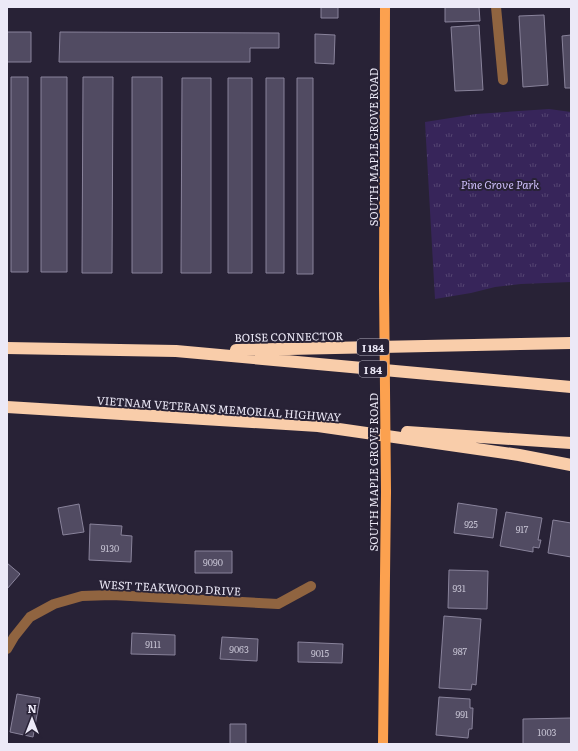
<svg xmlns="http://www.w3.org/2000/svg" width="578" height="751" font-family="Literata,serif">
<style>
.park{fill:url(#park-tufts)}
.building{fill:#514b62;stroke:#89839b}
.lines{fill:none;stroke-linecap:round;stroke-linejoin:round}
.minor{stroke:#906440;stroke-width:10}
.major{stroke:#fca14f;stroke-width:10}
.highway{stroke:#f9cdaa;stroke-width:12}
.major-bridge{stroke:#fca14f;stroke-width:10}
.labels{text-anchor:middle;dominant-baseline:central;stroke-width:4;stroke-linejoin:round;paint-order:stroke}
.number-label{font-size:9px;fill:#c5c2d2}
.shield{fill:#282236;stroke:#b1adbd;stroke-width:1}
.shield-label{font-size:10px;font-weight:bold;fill:#ece9f7}
.street-label{font-size:11px;fill:#ece9f7;stroke:#282236}
.park-label{font-size:11px;font-style:italic;fill:#cfbffb;stroke:#282236}
</style>
<defs>
<pattern id="park-tufts" width="24" height="20" patternUnits="userSpaceOnUse"><rect width="24" height="20" fill="#37255a"/><path d="M3 7l-1-3M5 7V3M7 7l1-3M15 17l-1-3M17 17v-4M19 17l1-3" fill="none" stroke="#544572"/></pattern>
</defs>
<rect width="100%" height="100%" fill="#282236"/>
<path class="park" d="M549,109L571,112V282L521,284L495,287L471,293L435,299L425,122L476,114Z"/>
<path class="building" d="M321,7H338V18H321Z
M445,7H479L480,21L445,22Z
M544,15L548,85L523,87L519,16Z
M479,25L483,90L455,91L451,27Z
M7,32H31V62H7Z
M60,32L279,33V48H250V62H59Z
M315,34L335,35L334,64L315,63Z
M571,35V88H565L562,36Z
M11,77H28V272H11Z
M41,77H67V272H41Z
M83,77H113L112,273H82Z
M132,77H162V273H132Z
M182,78H211V273H181Z
M228,78H252V273H228Z
M266,78H284V273H266Z
M297,78H313V274H297Z
M458,503L497,509L493,538L454,533Z
M79,504L84,532L63,535L58,508Z
M506,512L542,518L538,540H541L539,548L533,547V552L500,546Z
M553,520L571,523V557L548,553Z
M90,524L122,526L121,535L132,536L131,562L89,560Z
M195,551H232V573H195Z
M7,563L20,574L7,589Z
M449,570L488,571L487,609L448,608Z
M444,616L481,619L476,685L472,684L471,690L439,688Z
M132,633L175,635V655L131,654Z
M222,637L258,639L257,661L220,659Z
M298,642L343,644L342,663L298,662Z
M17,694L40,698L33,737L10,732Z
M439,697L470,699V708H473L472,729H469L468,738L436,735Z
M571,718V744H523V719Z
M230,724H246V744H230Z"/>
<g class="lines">
<path class="minor" d="M496,7L503,80
M7,649L14,637L30,617L54,604L82,596L112,595L278,604L311,586"/>
<path class="major" d="M384,287L385,7
M383,744L386,492"/>
<path class="highway" d="M7,348L176,351L571,387
M236,350L571,343
M7,407L318,426L519,455L571,465
M407,432L571,443"/>
<path class="major-bridge" d="M384,287L386,492"/>
</g>
<g class="labels">
<g class="number-label">
<text x="471" y="524">925</text>
<text x="522" y="529">917</text>
<text x="110" y="548">9130</text>
<text x="213" y="562">9090</text>
<text x="459" y="588">931</text>
<text x="153" y="644">9111</text>
<text x="239" y="649">9063</text>
<text x="460" y="651">987</text>
<text x="320" y="653">9015</text>
<text x="462" y="714">991</text>
<text x="547" y="732">1003</text>
</g>
<g class="shield">
<rect x="357" y="339" width="32" height="16" rx="3"/>
<rect x="359" y="361" width="28" height="16" rx="3"/>
</g>
<g class="shield-label">
<text x="373" y="347">I 184</text>
<text x="373" y="369">I 84</text>
</g>
<g class="street-label">
<text transform="translate(373 147) rotate(-90)">SOUTH MAPLE GROVE ROAD</text>
<text transform="translate(289 336) rotate(-1)">BOISE CONNECTOR</text>
<text transform="translate(219 408) rotate(4)">VIETNAM VETERANS MEMORIAL HIGHWAY</text>
<text transform="translate(373 472) rotate(-90)">SOUTH MAPLE GROVE ROAD</text>
<text transform="translate(170 587) rotate(3)">WEST TEAKWOOD DRIVE</text>
</g>
<g class="park-label">
<text x="500" y="184">Pine Grove Park</text>
</g>
</g>
<rect width="578" height="751" fill="none" stroke="#ece9f7" stroke-width="16"/>
<g transform="translate(32 719)" stroke="#282236" stroke-width="3" paint-order="stroke">
<path d="M0-3L7 15L0 10L-7 15Z" fill="#ece9f7"/>
<text y="-6" font-size="11" font-weight="bold" text-anchor="middle" fill="#ece9f7">N</text>
</g>
</svg>
